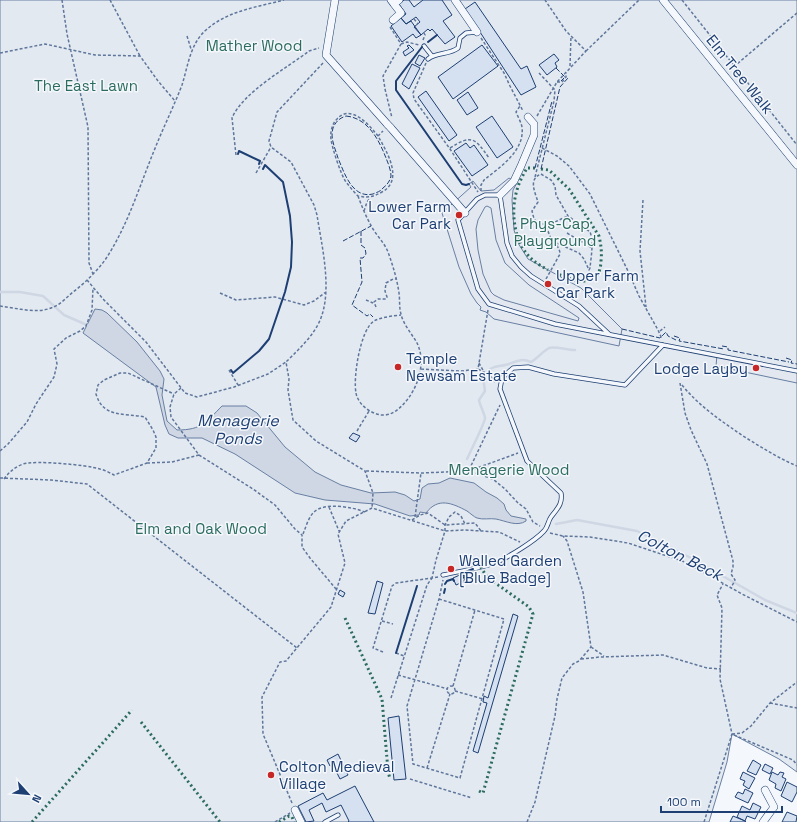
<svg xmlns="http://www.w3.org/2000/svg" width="797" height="822" font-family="'Space Grotesk',sans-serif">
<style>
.green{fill:#e3e9f0;stroke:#687fa3}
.parking{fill:#e3e8f0;stroke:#687fa3;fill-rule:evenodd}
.water{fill:#cfd7e4;stroke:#687fa3}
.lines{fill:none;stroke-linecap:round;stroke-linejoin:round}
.stream{stroke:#cfd7e4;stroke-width:2.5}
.building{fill:#d5e0f0;stroke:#1d3f73}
.lane-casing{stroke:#1d3f73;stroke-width:5}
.street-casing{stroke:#1d3f73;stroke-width:8}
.path{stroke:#5e769c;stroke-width:1.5;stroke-dasharray:3 2;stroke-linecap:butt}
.lane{stroke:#f4f7fb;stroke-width:3.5}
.street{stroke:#f4f7fb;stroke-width:7}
.street-bridge-casing{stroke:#1d3f73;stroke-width:8;stroke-linecap:butt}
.street-bridge{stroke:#f4f7fb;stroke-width:7}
.hedge{stroke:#2c6c60;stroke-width:3;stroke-dasharray:2 3;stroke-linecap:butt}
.fence{stroke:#1d3f73;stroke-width:1;stroke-dasharray:5 2;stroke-linecap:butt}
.wall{stroke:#1d3f73;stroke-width:2}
.poi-dot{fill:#c62828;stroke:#f4f7fb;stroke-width:1.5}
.labels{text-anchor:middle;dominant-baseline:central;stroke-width:3;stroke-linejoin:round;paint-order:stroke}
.park-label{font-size:15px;fill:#2c6c60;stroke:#f4f7fb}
.street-label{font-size:15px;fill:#1d3f73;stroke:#f4f7fb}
.poi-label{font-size:15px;fill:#1d3f73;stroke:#f4f7fb;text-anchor:start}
.water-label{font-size:16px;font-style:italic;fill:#1d3f73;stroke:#f4f7fb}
</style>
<rect width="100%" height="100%" fill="#f4f7fb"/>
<path class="green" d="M0,0H797V772L779,759L732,734L727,762L709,822H0Z"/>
<path class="parking" d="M509,178L517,183L513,190L512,200L514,230L518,243L528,259L581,288L622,329L619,346L494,319L486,312L480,310L481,307L477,303L471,294L459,267L442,213L471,187L469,184L473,181L481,191L494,190ZM487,206L491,208L496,240L505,263L529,285L579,318L578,321L504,300L494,295L491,292L483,274L478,250L476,229L478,220L485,207Z
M717,355L797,371V383L716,366Z"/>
<path class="water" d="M95,309L102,310L107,313L137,342L160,371L164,379L162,395L167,421L177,430C202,430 206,422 222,406H246L257,413L285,447L315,472L341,485L371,493L395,492L405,495L414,501L420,499L422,488L428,484L439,483L450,478L474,483L486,492L497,498L504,504L506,510L511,516L526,519V521C517,527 506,521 496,519C490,518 483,520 477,518C474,517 470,513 467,511C452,503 438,497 426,513L420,512L419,515L410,516L375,504L325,500L295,493L235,454L202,438H178L169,434L165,425L156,387L83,333Z"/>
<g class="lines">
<path class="stream" d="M0,292H20L43,296L64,315L87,325
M467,459C470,452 485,423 485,418C484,412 480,406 479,400L485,391L483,378C486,374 488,370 492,368C496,366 501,366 505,365C515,363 519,357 531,362C538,358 542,352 549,348C555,346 567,350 575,350
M556,524L577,520L637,531L691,558L765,600L797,613"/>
</g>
<path class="building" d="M404,0H409L414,7L423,0H442L452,15L443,21L455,37L445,44L432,29L430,31L428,29L421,35L414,27L420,22L416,17L406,24L401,18L406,14L399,4Z
M475,2L521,69L527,66L536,87L521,95L465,9Z
M401,18L406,24L411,21L421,35L416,38L413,34L402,42L391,26Z
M409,45L414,50L405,56L403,52L409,48L407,46Z
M482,45L498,66L453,99L438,77Z
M554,54L559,60L555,63L557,67L547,75L539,65Z
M419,55L425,58L420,66L415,63Z
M412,64L420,68L409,89L402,84Z
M426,91L457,135L449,141L418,97Z
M468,92L478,108L467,115L457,100Z
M492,116L513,147L497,158L476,127Z
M466,143L470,148L474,145L488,165L472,176L454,151Z
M353,433L360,436L356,442L349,438Z
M462,574L465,581L456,585L453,578Z
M377,581L383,583L375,614L368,613Z
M340,590L345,593L343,597L338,594Z
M513,614L518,616L478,753L473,751L487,703L483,702L484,696L488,698Z
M399,716L406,779L394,780L388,718Z
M338,754L348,775L340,779L333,765L330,766L327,760Z
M753,760L761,765L756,775L747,771Z
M765,764L773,768L770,774L762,770Z
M743,772L755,778L749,789L743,785L745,781L740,779Z
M772,772L778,775L780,772L784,773L782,777L786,779L781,791L775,788L776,784L769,780Z
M787,782L797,787V792L792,802L781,796Z
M355,786L374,822H348L349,821L341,805L326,812L322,803L309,810L314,821L306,822L298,806L323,793L327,800Z
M745,789L753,793L748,803L735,797L738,792L743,794Z
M753,803L761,807L755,819L747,816L745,821L737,817L742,806L750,810Z
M787,812L797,816L796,822H782Z
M733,816L745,821L746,822H730Z"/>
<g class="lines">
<defs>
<path id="lane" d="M424,46L432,56
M428,59C436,52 449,55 458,48L460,38L466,33L477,32
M609,334L579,306L531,276L521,267L512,256L507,243L500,195H485L477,199L458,220L478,289L489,304L555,324L797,371
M443,575C460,571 478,569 495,563C507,558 535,541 544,531C548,527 548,521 551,517C557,509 563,504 561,493L527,461L500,389L502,378L513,368L528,367L554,374L625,385L663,345
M325,822L338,815"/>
<path id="street" d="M335,0L326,55L388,125
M391,0L394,4L399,0
M455,0L477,32
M663,0L797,165
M393,20L401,13L394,4
M390,127L465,213
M500,195L514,181L521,166L534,135V124L528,117
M295,810L301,822
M763,822L774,807L765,790"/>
</defs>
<use href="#lane" class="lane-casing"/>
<use href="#street" class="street-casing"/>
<path class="path" d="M62,0L67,34L88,127L89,263L93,274
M110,0L140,56
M682,0L797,145
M414,19L418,24
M390,27L401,44L383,76L385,89L392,118
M187,36L191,49
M481,38L504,73L510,86L523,111
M423,40L425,35L424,33
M401,44L407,42L419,45
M586,51L639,0
M0,53L45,44L95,55L140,56L158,81L175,101
M323,63L277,112L269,141L271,147L291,162L314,205L317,215C322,248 335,298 316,328C308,341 297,351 286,362L289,379L288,390L293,420L316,441L365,471L373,493L372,508
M426,63L413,93L414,99L450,149L478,192
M570,66L571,36
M730,70L797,13
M557,82H562L566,77V73
M537,116L557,82L586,51L566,31L545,0
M378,136C370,126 351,103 337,119C332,124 330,132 331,139C332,148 341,175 346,182C350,187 354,192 358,196C368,198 373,197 382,192C404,180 387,152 378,136L383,131
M450,148C472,134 475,138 489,158
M542,148L557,156L569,166L590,194L628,271L639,296L658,330L662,339
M236,155L232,118C243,92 287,68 309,51L319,48
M256,173L271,147
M541,174L551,180L555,186L556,195L568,216L590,232C594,242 591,257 590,268L589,270L584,259L579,253L552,241L545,224H539L534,219L532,211L538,202C535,192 528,179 541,174Z
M535,177L554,101L555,90L539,73
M481,191V185L484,180C500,167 525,151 522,127C521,122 518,117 516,112L520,106
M358,196C362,207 367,219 373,229C378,237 385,244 388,252C393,266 397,279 399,293C400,300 399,308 401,314C403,324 412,334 417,343C426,361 419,385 407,400C401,407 395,414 385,415C373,416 358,405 356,393C353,378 360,330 374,321C381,317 393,316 401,315
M643,200L640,251L646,307
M364,211L367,202L370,198
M546,226L568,216
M567,233L592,248
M546,279L560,254C560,249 557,247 556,243
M87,280L103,299L146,342L185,393L197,397L234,387L268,374L286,362
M220,293L236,300L275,297L304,305L314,301L326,292
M366,300L373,303
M0,306C16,308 36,314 51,308C60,305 66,298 73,292C85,283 96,272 105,260C128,226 140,184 156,146C164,126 174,106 182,85C188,66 190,44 206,30C227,11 257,7 284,0
M376,307L374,302L378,299H386L387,297L385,291L386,283L393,279H397
M488,310L478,369L490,375L495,382
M660,331L665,327
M479,363L484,372
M421,369L461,371L478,369
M229,370L238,385
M680,383L685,413L691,430L707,464L733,561V567L731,574L735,580L731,588
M682,385C699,406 720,420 743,436C761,447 778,458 797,466
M181,388L174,394L170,407L171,417L199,455L253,489L275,505L295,529L302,535V547L310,558L336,589
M357,431L369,411
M0,451L8,444L27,422L36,404L54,377L57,364L54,349L66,338L80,331L86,326L92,310L93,288
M147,463L172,462L199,455
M469,470L500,405
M366,471L421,473L469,471L482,475L494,480L505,489L518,503L526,509L533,522L540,526
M469,471L518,453
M0,478L51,480L87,484L297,648
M4,479C9,472 15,467 23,464C36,460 87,465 100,469C105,470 110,473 114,475L147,463L156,448V437L153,430L145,417C124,413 103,418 96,394L98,385L104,380L120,373H128L174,394
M329,507L339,531
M415,517L421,473
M412,520L420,515L428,513L445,525L475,523L481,531
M550,533L563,536L590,537L628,543L685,562L742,594L797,622
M303,534C306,527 308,518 314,512C324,502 353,507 365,512
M438,577L432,578L436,560L445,531V525L449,517L455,512L461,516L465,524
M439,599L504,619L460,778L413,764L407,706L439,599L443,580
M382,621L393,624
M591,647L604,656
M383,652L373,648L392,586L396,583L432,578
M396,653L404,656
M581,659L600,657L663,655L707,668L721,669
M398,675L448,689
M453,686L475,610
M447 690a4 4 0 1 1 8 0a4 4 0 1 1-8 0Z
M455,691L483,699
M391,698L427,585L432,578
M770,703L797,708
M732,734L742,733L751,726L770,703L797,682
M734,735L793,760L797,765
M427,768L450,694
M410,779L472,798
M292,803L263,734L262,697L280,662L286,661L331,607L345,563L338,534L346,521L372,508L445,531L464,530L499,532L520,542
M275,822L290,813
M527,822L535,802L555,716L557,699L562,678L573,664L579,661L591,647L583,592L567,541L563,536
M704,822L732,734L720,679L722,608L717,595L723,584"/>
<use href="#lane" class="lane"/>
<use href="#street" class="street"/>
<defs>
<path id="street-bridge" d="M388,125L390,127"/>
</defs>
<use href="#street-bridge" class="street-bridge-casing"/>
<use href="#street-bridge" class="street-bridge"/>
<path class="hedge" d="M535,168H527C523,175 519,182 517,190C510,212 514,245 533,260C537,264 543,267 548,270
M541,169L549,170L569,189L599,236C601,245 602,252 601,261C600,289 576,282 558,274
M345,618L382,699L388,771L390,779
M141,722L220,822
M479,791L483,793L533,614L529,607L487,577L480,566
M32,822L132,710
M279,822L289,816L292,817L294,822"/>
<path class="fence" d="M556,68L565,77L561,81
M346,116C368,118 379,140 386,158C388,163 391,170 391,176C390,181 387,185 383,188C380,192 377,192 373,194C352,199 344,172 338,158C335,148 330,138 333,128C336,121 340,118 346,116Z
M535,168L552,101
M541,169L560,87L568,78
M361,231V245L365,248L366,254L363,258H360L362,282L352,305L367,316L370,314L373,317
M343,241L371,226
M622,329L660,338L666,332L668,336L676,340
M674,336L680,338L679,341L724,349
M722,346L728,347V350L789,362
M786,358L792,360L791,363L797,364"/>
<path class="wall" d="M428,42L437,35
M422,47L396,81V90L462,184L466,185L469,184
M238,154L239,151L260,161L259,164
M231,370L233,373L259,351L269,339L285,292L291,267L292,242L290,216L283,182L265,165L263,169
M463,582L466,580L463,573L473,569
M445,584L447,581L453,579L454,581
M444,593L445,589
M396,653L417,586"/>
</g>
<g class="poi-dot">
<circle cx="459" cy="215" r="4"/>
<circle cx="548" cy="284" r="4"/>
<circle cx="398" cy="367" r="4"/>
<circle cx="756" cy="368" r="4"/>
<circle cx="451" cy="569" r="4"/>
<circle cx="271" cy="775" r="4"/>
</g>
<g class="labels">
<g class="park-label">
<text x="254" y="45">Mather Wood</text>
<text x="86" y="85">The East Lawn</text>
<text x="555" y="223">Phys-Cap<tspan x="555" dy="17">Playground</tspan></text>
<text x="509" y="469">Menagerie Wood</text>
<text x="201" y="528">Elm and Oak Wood</text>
</g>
<g class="street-label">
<text transform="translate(740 74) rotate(51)">Elm Tree Walk</text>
</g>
<g class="poi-label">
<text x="451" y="206" text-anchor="end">Lower Farm<tspan x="451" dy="17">Car Park</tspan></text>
<text x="556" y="275">Upper Farm<tspan x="556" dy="17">Car Park</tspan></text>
<text x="406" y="358">Temple<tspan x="406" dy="17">Newsam Estate</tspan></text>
<text x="748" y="368" text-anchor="end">Lodge Layby</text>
<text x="459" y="560">Walled Garden<tspan x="459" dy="17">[Blue Badge]</tspan></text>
<text x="279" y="766">Colton Medieval<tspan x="279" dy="17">Village</tspan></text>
</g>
<g class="water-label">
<text x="238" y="420">Menagerie<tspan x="238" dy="18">Ponds</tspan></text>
<text transform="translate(680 555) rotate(27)">Colton Beck</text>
</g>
</g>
<g transform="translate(28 794) rotate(117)" stroke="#f4f7fb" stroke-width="3" paint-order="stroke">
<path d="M0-3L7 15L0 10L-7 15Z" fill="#1d3f73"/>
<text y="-6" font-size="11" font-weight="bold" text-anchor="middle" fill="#1d3f73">N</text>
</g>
<path d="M661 806v6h121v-6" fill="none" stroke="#1d3f73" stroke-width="2"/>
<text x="667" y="806" font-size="12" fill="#1d3f73" stroke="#f4f7fb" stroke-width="3" paint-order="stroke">100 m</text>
</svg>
